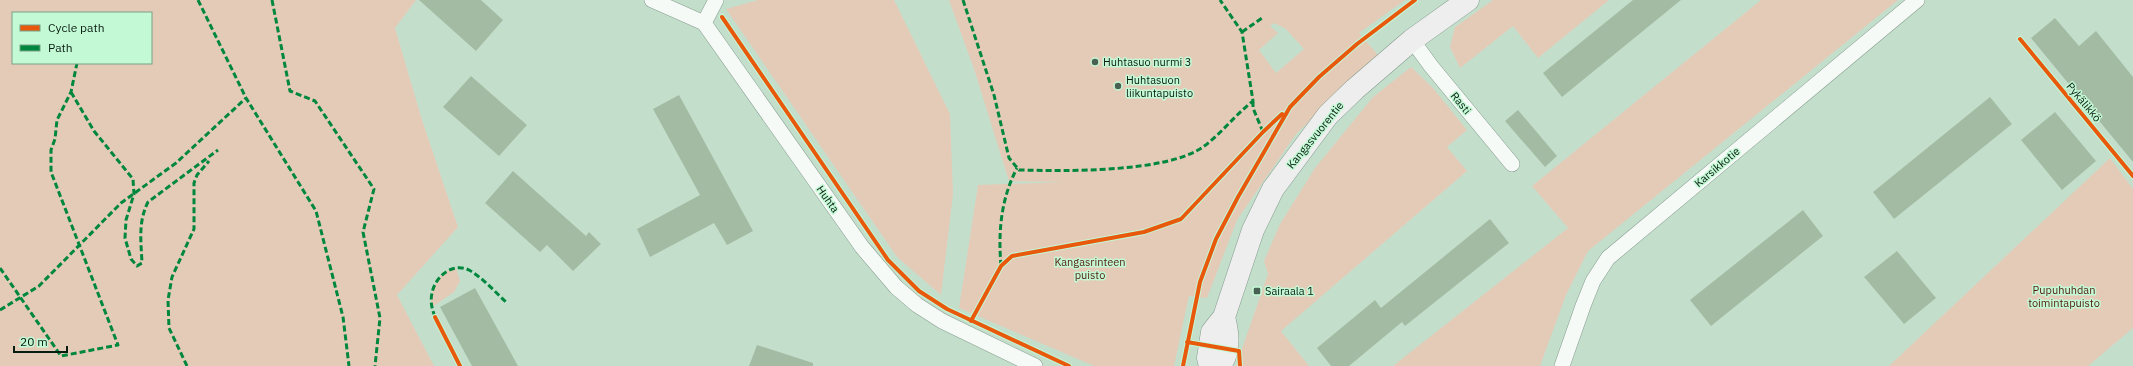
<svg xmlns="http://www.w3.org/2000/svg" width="2133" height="366" font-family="'IBM Plex Sans',sans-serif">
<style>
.green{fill:#e4cbb8;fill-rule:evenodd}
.building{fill:#a4bba3}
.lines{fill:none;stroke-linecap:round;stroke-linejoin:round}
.street-casing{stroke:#869c8e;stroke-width:16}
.secondary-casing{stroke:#869c8e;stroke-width:23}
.street{stroke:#f6faf7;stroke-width:15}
.secondary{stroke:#eee;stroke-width:22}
.quiet{stroke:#00873e;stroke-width:3;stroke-dasharray:6 3;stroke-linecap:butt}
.cycleway-casing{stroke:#c4f9d5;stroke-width:6}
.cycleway{stroke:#e8590c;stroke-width:4}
.poi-dot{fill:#496152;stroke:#c4f9d5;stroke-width:1.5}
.labels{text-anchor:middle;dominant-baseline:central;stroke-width:3;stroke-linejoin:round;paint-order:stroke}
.poi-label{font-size:11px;fill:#081d11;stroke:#c4f9d5;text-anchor:start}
.street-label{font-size:11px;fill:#081d11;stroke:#c4f9d5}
.park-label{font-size:11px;fill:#521a0c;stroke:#c4f9d5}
</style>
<rect width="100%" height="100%" fill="#c3dfcc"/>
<path class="green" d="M0,0H416L395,28L422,120L458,227L397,295L434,366H0ZM13,13H151V63H13Z
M758,0H894L950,114L953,194L941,295L897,257L726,9Z
M949,0H1405L1359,33L1378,55L1296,134L1237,220L1207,298L1189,296L1174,366H1094L959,308L978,185L1064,182L1009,181L974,69ZM1274,23L1286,29L1304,49L1276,73L1259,50L1278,33L1270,26Z
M1493,0H1609L1538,58L1513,26L1460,68L1450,47L1455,27Z
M1761,0H1898L1588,251L1566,295L1540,366H1393L1568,228L1532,186Z
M1411,67L1433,88L1467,130L1447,147L1467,171L1281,331L1309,366H1236L1268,274L1264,261L1280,224L1315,168L1373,97Z
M2110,158L2133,189V328L2088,366H1889Z
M456,268L460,281L454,292L432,307C429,296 435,280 444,272C447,270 453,269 456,268Z"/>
<path class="building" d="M419,0H481L503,20L476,51Z
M1633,0H1681L1562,97L1543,73Z
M2055,18L2079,46L2096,31L2133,77V162L2031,38Z
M471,76L527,125L499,156L443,107Z
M679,95L753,231L727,245L714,223L650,257L637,229L700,195L653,109Z
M1990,97L2012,124L1894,219L1873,192Z
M1518,110L1557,156L1545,167L1505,121Z
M2055,112L2096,161L2062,190L2021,140Z
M513,171L586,236L589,232L601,244L573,271L547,245L540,252L485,203Z
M1803,210L1823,236L1711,326L1690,300Z
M1490,219L1509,243L1405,326L1402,322L1349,366H1331L1317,348L1375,300L1381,308Z
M1897,251L1936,298L1904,324L1864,277Z
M475,288L518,366H472L440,307Z
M757,345L813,363V366H749Z"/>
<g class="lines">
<defs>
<path id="street" d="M652,0L704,23L862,247L896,287L917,305L942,321L1035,366
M704,23L716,0
M1412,40L1431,66L1512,164
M1562,366L1583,306L1593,281L1608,258L1917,0"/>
<path id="secondary" d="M1210,366L1208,358L1212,332L1224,317L1253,230L1273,189L1328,115L1355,89L1412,40L1468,0
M1219,366C1231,353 1228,332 1224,317"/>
</defs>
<use href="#street" class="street-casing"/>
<use href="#secondary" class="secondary-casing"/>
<use href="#street" class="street"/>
<use href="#secondary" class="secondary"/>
<path class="quiet" d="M198,0L246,98L316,211L343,317L349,366
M272,0L290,91L315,101L374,189L363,232L380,318L375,366
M963,0L994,95L1009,158L1019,170C1066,171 1165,173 1203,147C1221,134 1235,115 1253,101L1242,32L1220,0
M1242,32L1262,18
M71,92L94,131L133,179L134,194L126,220L125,238L131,259L137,266L142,263C141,241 138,222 148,202L218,150
M1253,101V108L1263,132
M1001,266C998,231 1001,199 1017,168
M0,268L61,356L118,345L51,172V150L55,139L57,120L71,92L77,63
M0,310L39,286L121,203L176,163L246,98
M435,317C432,309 430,302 432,293C435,277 452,262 469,270C483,278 495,292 507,303
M187,366L169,328L168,300L172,277L194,229V183L197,175L209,161"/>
<defs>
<path id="cycleway" d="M722,17L888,260L919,291L947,309L1069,366
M2020,39L2133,176
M435,317L460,366
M971,321L1001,266L1012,256L1144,232L1181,219L1263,132L1282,114
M1187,342L1239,351L1240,366
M1183,366L1200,282L1216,239L1238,197L1290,107L1319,77L1357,44L1415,0"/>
</defs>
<use href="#cycleway" class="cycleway-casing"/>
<use href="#cycleway" class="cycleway"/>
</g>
<g class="poi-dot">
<circle cx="1095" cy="62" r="4"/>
<circle cx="1118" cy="86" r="4"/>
<rect x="1253" y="287" width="8" height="8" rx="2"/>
</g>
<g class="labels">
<g class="poi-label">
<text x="1103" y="62">Huhtasuo nurmi 3</text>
<text x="1126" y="80">Huhtasuon<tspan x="1126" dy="13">liikuntapuisto</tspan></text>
<text x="1265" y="291">Sairaala 1</text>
</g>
<g class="street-label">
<text transform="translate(2084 102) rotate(50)">Pykälikkö</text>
<text transform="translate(1461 103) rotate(51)">Rasti</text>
<text transform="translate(1315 135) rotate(-51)">Kangasvuorentie</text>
<text transform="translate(1717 167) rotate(-40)">Karsikkotie</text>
<text transform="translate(828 199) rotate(55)">Huhta</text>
</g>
<g class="park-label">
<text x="1090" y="262">Kangasrinteen<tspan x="1090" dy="13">puisto</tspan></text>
<text x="2064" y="290">Pupuhuhdan<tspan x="2064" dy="13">toimintapuisto</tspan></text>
</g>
</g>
<rect x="12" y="12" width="140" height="52" fill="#c4f9d5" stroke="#79a187"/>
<rect x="20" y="25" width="20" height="6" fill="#e8590c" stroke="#79a187"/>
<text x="48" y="32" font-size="12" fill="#081d11">Cycle path</text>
<rect x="20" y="45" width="20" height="6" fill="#00873e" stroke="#79a187"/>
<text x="48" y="52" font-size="12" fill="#081d11">Path</text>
<path d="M14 346v6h53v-6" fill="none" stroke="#081d11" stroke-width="2"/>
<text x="20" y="346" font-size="12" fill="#081d11" stroke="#c4f9d5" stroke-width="3" paint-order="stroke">20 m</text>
</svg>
